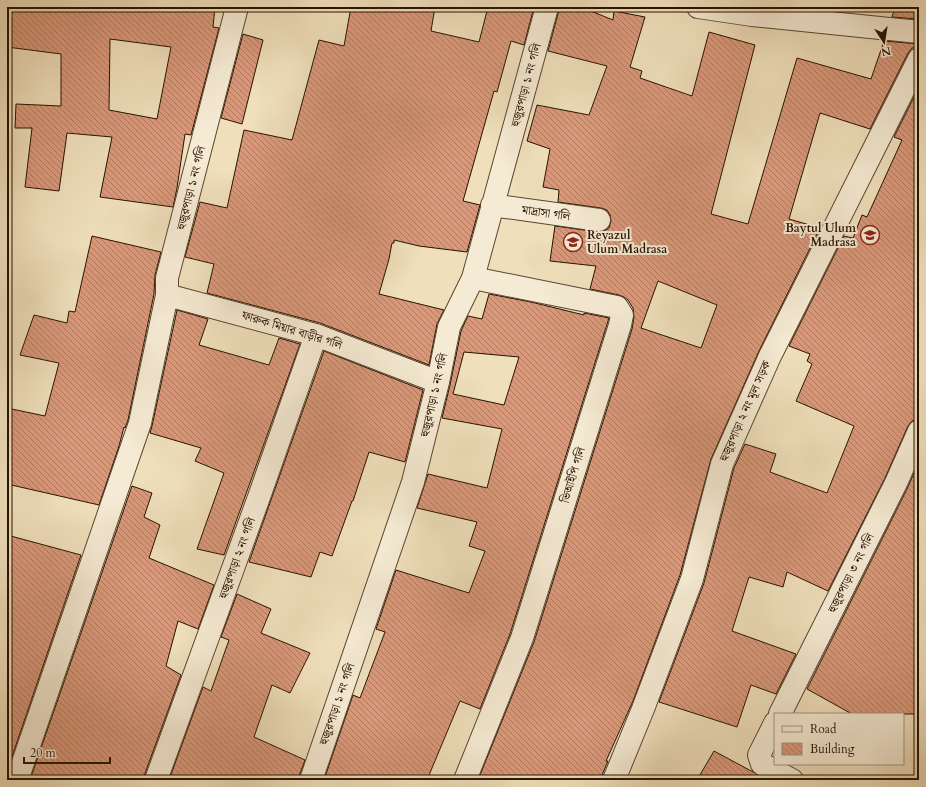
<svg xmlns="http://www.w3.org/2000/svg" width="926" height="787" font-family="Cardo,'Noto Serif Bengali',serif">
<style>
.building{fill:url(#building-back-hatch);stroke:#281200;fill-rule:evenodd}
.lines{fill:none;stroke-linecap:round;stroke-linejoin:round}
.minor-casing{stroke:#5a452f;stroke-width:24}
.minor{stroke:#f5ead3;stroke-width:22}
.labels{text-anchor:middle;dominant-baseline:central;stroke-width:4;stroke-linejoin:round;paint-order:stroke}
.street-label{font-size:12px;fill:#281200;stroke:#f5ead3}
.poi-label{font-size:12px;font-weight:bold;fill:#281200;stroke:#f5ead3;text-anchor:end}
</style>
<defs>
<pattern id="building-back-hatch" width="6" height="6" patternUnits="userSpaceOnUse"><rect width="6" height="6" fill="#db9879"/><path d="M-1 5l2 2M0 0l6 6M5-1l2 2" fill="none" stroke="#b27b61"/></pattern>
</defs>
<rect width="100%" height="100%" fill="#efdfbb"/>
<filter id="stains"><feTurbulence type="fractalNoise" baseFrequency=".005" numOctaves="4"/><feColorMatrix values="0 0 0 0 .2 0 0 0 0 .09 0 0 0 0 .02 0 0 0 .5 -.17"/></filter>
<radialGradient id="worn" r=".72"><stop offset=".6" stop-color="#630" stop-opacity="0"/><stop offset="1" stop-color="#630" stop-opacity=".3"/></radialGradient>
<path class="building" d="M7,7H58L79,11L80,7H215L213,27L219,28L191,135L185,134L177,188L173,207L100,197L112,137L67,133L59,191L25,187L32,128H15L16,104L61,106V54L7,47ZM110,39L171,47L157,119L109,110Z
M351,7H435L431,31L479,42L488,7H534L524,45L511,41L497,92L494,91L463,201L480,205L467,252L419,246L394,240V243H392L389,259L379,294L444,310L437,324L429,365L320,323L207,293L214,264L185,257L200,202L227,208L244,130L292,140L319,40L344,46Z
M559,7H581L613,20L614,11L645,17L630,67L642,71L640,78L692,96L709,32L755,45L711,214L748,224L797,58L871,79L884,41L919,44V47L912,48L908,53L870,129L820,113L789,219L820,228L759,351L711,459L680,575L633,701L606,761H608L600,780H478L534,642L632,329L634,317L633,308L628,300L624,297L619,295L590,289L596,266L550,261L555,226L598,232L604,231L609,228L611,221L610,215L607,210L601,208L558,202L559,190L543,187L550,149L527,141L537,105L589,115L607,66L548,51L559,10ZM658,281L717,305L701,348L641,328Z
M895,7H919V19L892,17Z
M243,34L263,40L242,124L221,118Z
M919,87V419L912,421L908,426L885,478L828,591L787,572L783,587L749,577L732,631L796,654L776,694L751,685L737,727L659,702L704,583L734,468L745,444L776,454L770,472L827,493L854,426L796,401L812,364L807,361L810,354L789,346L844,236L853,238L862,215L867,217L902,140L894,137Z
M92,236L161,252L155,275L154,294L128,420L125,428L124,427L119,446L99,505L7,484V408L45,416L59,363L20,355L34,315L67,323L69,311L75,312Z
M489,294L531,302L584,315V313L609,318L510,634L480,709L460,701L427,780H324L353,695L360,698L385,632L376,629L396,570L469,593L485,551L469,546L477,522L417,508L428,474L487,488L502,429L442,418L450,385L461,331L468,316L482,319ZM464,352L519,357L504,405L453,394Z
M177,310L208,319L199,345L269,365L279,338L300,344L224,555L197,549L224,473L195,461L201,448L150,433L152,426Z
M324,351L423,390L405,462L369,452L353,501H352L332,556L320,552L311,577L249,562Z
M919,462V714H852L807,689L907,489Z
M132,486L152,493L144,517L160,525L149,558L214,585L198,629L178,621L166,666L181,675L144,776V780H30Z
M7,535L81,555L7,771Z
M237,594L271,609L261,633L310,653L290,693L272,685L254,737L305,760L299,776V780H169L203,687L211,691L229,640L221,637Z
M714,751L755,773L765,780H697Z"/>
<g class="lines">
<defs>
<path id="minor" d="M698,7L752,15L919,32
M492,205L599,220
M167,295L316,335L438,382
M780,714L896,483L919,431
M775,723L759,755L762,764L792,780
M17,780L140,423L167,295V278L237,7
M156,780L259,497L316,335
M311,780L413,482L438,382L449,327L473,278L547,7
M465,780L522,638L620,325L622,315L617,307L473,278
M614,780L643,709L692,579L722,464L770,356L919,59"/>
</defs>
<use href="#minor" class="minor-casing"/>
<use href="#minor" class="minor"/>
</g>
<defs>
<symbol id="school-ring" viewBox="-11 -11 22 22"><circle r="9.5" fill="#f5ead3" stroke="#8f2418" stroke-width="1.5"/><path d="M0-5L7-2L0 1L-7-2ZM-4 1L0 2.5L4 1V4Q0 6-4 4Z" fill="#8f2418"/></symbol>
</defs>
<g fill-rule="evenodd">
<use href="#school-ring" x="859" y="224" width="22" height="22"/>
<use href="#school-ring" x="562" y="231" width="22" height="22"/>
</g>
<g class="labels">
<g class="street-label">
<text transform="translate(526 85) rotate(-75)">হুজুরপাড়া ১ নং গলি</text>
<text transform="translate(191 188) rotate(-76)">হুজুরপাড়া ১ নং গলি</text>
<text transform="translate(546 213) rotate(8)">মাদ্রাসা গলি</text>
<text transform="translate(292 330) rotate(17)">ফারুক মিয়ার বাড়ীর গলি</text>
<text transform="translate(434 395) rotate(-77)">হুজুরপাড়া ১ নং গলি</text>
<text transform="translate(745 411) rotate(-66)">হুজুরপাড়া ২ নং মূল সড়ক</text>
<text transform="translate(573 475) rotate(-73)">ভিআইপি গলি</text>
<text transform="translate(237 558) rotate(-70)">হুজুরপাড়া ২ নং গলি</text>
<text transform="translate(851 573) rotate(-63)">হুজুরপাড়া ৩ নং গলি</text>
<text transform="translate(337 704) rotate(-71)">হুজুরপাড়া ১ নং গলি</text>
</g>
<g class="poi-label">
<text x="856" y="228">Baytul Ulum<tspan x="856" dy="14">Madrasa</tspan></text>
<text x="587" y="235" text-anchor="start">Reyazul<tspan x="587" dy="14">Ulum Madrasa</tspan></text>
</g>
</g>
<rect width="926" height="787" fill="none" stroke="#efdfbb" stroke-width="24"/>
<rect x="8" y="8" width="910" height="771" fill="none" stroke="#281200" stroke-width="2"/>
<rect x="12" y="12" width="902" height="763" fill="none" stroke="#281200"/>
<rect x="774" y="713" width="130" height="52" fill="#f5ead3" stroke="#a3947f"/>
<rect x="782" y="726" width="20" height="6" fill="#f5ead3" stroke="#a3947f"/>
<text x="810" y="733" font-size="12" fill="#281200">Road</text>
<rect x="782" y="743" width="20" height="12" fill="url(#building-back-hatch)" stroke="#a3947f"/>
<text x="810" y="753" font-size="12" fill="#281200">Building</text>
<g transform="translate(884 42) rotate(168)" stroke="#f5ead3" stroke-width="3" paint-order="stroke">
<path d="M0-3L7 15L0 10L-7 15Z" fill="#281200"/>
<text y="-6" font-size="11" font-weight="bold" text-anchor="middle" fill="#281200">N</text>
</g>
<path d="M24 757v6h86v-6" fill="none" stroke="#281200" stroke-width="2"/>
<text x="30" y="757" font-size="12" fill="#281200" stroke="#f5ead3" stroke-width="3" paint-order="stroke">20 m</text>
<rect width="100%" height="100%" filter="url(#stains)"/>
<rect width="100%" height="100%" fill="url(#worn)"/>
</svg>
